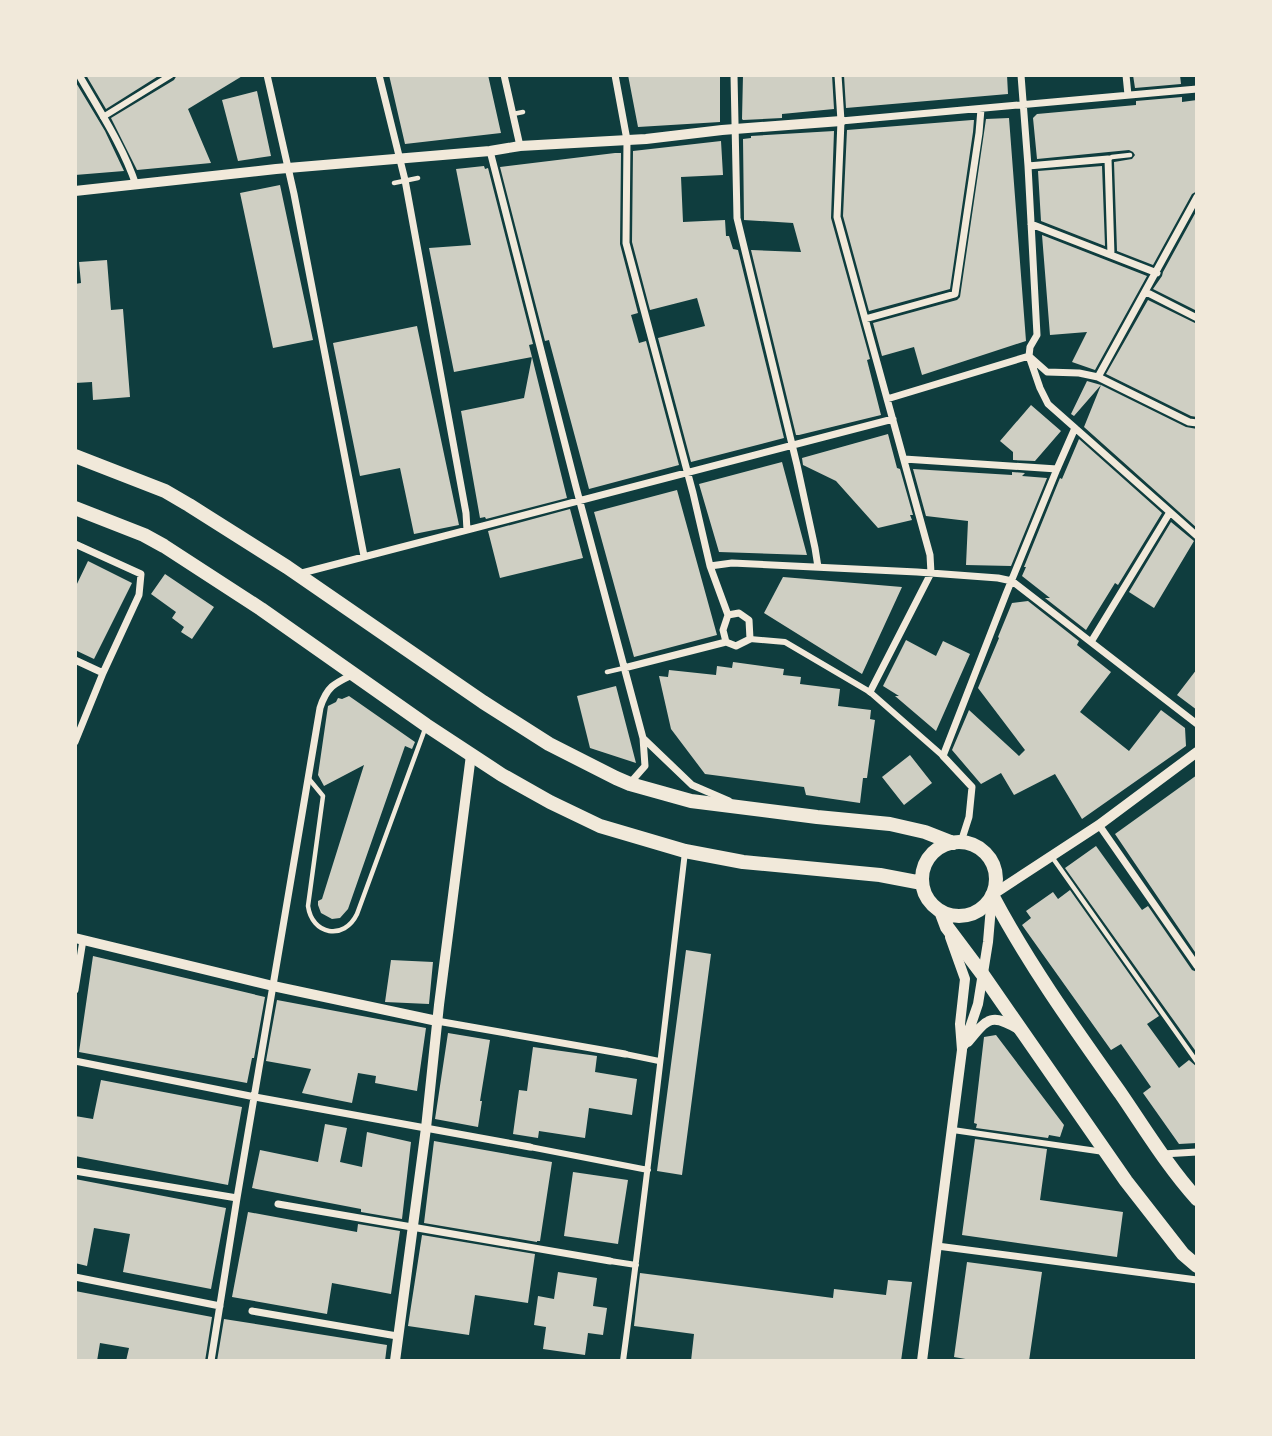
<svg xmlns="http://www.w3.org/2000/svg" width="1272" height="1436" font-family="Spectral,serif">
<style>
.building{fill:#cfcfc3}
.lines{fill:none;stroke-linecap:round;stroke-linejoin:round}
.service{stroke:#f1e9da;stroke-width:4.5}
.pedestrian{stroke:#f1e9da;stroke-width:6}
.minor{stroke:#f1e9da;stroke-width:7}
.tertiary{stroke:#f1e9da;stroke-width:10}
.primary{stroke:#f1e9da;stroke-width:14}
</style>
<rect width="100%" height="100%" fill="#0f3d3e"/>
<path class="building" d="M86,75H160L106,109Z
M177,75H244L188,109L211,163L137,170L111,118L174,80Z
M389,75H488L501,133L405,144Z
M628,75H720V122L638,127Z
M743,75H832L834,109L782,114V118L743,120L742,119Z
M844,75H1007L1008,94L846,108Z
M1133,75H1180L1181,84L1135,88Z
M75,81L105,131L124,171L75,175Z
M257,91L271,156L238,161L222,100Z
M1182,97V102L1197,100V191L1192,194L1153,265L1117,251L1114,162L1132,159L1135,155L1133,152L1129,150L1037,159L1033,118L1037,114L1136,105V101Z
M1009,118L1026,341L922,375L914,347L882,356L873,323L957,300L960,297L986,119Z
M972,120H974L973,132L950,289L869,311L843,216L847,130Z
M834,131L831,218L870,359L867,360L881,415L799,435H796L751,250L801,252L793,223L744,220L743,139L751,138V136Z
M721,141L723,175L681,177L683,222L725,220L726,236H729L733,249L738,250L784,438L691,462L658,338L705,326L697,298L650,310L632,242L633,151Z
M615,153H621L620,244L638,313L631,315L639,343L646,341L679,465L589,489L549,340L545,341L500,167Z
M484,166L485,169L488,168L533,344L529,345L567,498L486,519L485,517L480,518L461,411L524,398L532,357L454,372L429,248L471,245L456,169Z
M1102,166L1105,246L1041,221L1038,171Z
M280,185L313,340L273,348L240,193Z
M1197,210V311L1153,289L1162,276L1163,272Z
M1042,235L1147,276L1095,370L1072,362L1087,332L1050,335Z
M107,260L111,310L123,309L130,397L93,400L92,382L75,383V284L81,283L79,262Z
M1148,300L1197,324V417L1191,416L1106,374Z
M417,326L459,525L414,534L400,468L360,476L333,343Z
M1087,381L1101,385L1074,416L1071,414Z
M1101,385L1186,427L1197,429V528L1084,427Z
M1031,405L1061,431L1035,461L1013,460V452L1000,441Z
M888,434L897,468L900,469L913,515H910L912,520L878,528L836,481L803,465L802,458Z
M1079,439L1162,513L1118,585L1115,583L1086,630L1045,598H1050L1022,576L1026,567H1024L1060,478L1062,479Z
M782,462L807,555L719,552L699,484Z
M913,469L1012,475V472L1025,473L1022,476L1047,478L1011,566L966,565L968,521L926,516Z
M677,490L717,635L634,657L594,512Z
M570,509L583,558L500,578L488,531Z
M1171,522L1194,541L1154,608L1129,592Z
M88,561L132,583L94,659L75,650V588Z
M165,574L214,607L192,639L181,632L184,627L172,618L176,612L151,594Z
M783,577L902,587L862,674L764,613Z
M1028,601L1079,641L1077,645L1111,672L1080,712L1129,751L1161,710L1185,728L1186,746L1082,819L1055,774L1014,795L1001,773L981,784L952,750L969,710L1019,756L1025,750L978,688L999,638L998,637L1012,603Z
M906,640L936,656L943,641L970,654L936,731L895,696H899L883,686Z
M733,662L784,669L783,675L801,677L800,684L840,689L838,706L871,710L870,719L875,720L867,778H863L860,803L806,795L804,787L705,774L671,729L659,676L668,677L669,670L716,675L717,666L732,668Z
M1197,669V710L1177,695Z
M616,686L636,763L590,748L577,696Z
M349,696L415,742L412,749L405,746L348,909L340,918L332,919L321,913L318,905V901L322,899L364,765L324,786L318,775L328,706L336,702L338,698L342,699Z
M910,755L932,783L904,805L882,777Z
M1197,775V955L1115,834Z
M1096,846L1142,910L1148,906L1192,970L1197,972V1053L1065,868Z
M1070,890L1159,1016L1147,1024L1179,1068L1189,1060L1197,1067V1143L1179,1144L1143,1093L1151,1087L1121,1044L1111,1050L1022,925L1031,918L1026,911L1053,892L1058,899Z
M686,950L711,954L682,1175L657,1171Z
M93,956L265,997L254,1058H252L247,1083L79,1052Z
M391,960L433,962L429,1004L385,1002Z
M277,1000L426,1028L417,1091L375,1083L376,1076L358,1073L352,1103L302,1093L311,1069L266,1061Z
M448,1033L490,1040L480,1101H482L478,1127L435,1119Z
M996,1035L1064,1125L1060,1137L1049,1135L1048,1138L976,1128L977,1124L974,1123L984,1037Z
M533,1047L597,1056L595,1072L637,1079L632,1115L589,1108L585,1138L539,1131L538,1138L513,1134L519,1090L527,1091Z
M101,1080L242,1107L228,1185L75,1156V1116L93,1119Z
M325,1124L347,1128L340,1162L362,1167L367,1132L411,1142L402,1219L361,1212V1209L252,1188L260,1150L318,1162Z
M975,1139L1047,1149L1040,1200L1123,1212L1117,1257L962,1235Z
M434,1141L552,1162L540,1241H537V1242L424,1223Z
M573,1172L628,1180L618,1244L564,1236Z
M75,1179L226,1208L211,1289L123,1272L130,1234L94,1228L87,1266L75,1263Z
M248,1212L357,1232L358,1224L400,1231L391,1294L332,1283L327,1314L232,1297Z
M422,1235L535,1254L528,1303L475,1295L469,1335L408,1326Z
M967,1262L1042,1272L1029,1361H977L954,1357Z
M558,1272L597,1278L593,1306L607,1308L603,1335L588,1333L585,1355L543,1349L546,1327L534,1325L538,1296L554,1299Z
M640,1273L833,1298L834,1289L886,1295L888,1280L912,1282L901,1361H691L694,1334L634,1326Z
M75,1291L212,1317L205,1361H126L129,1348L100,1343L97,1361H75Z
M224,1319L387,1345L385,1361H217Z"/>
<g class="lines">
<path class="service" d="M513,114L523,112
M1108,159L1112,157L1130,155
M394,183L418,178
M607,672L624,668
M309,779L323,796L308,906C312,935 344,941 357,914L425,729
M1052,857L1197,1062"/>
<path class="pedestrian" d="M103,117L171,75
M750,639L785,642L870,692L943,756
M625,1054L659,1061
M953,1130L1104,1152
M530,1147L648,1170
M610,1261L636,1265
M623,1361C646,1191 665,1022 685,852"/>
<path class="minor" d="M79,75C99,110 123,146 136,185
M267,75L294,194L364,556
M379,75L405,180L466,513L467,530
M504,75L520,146
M615,75L627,140L626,243L693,493L710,566L728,615
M734,75L737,218L797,465L815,548L818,567
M838,75L841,121L837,217L930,555L931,573L870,692
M1021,75L1028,166L1037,335L1030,347L1029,356
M1126,75L1128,95
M841,121L1197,89
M490,151L576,487L643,738L645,766L630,783
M1028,166L1108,159L1111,255
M1031,224L1157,273
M1146,292L1197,318
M865,319L955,294L979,133L981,109
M1029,356L1040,388L1048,404L1197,536
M1029,356L1047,372L1079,373L1098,377L1189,422L1197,423
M1098,377L1197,197
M887,399L1029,356
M904,459L1057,469
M75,544L141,574L139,595L103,673L75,742
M710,566L732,563L917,572L998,578L1012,581L1197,724
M298,574L893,419
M726,642L723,630L728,615
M1091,642L1170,512
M75,660L103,673
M624,668L726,642L736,646L750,639L749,620L739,613L728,615
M644,739L692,785L729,801
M1099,825L1197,966
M961,842L969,817L972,787L943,756L1006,594L1057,469L1075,428
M75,990L83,940
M437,1021L625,1054
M75,1061L255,1097L530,1147
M1163,1154L1197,1152
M75,1171L237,1198
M278,1204L610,1261
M937,1246L1197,1280
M75,1277L220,1306
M252,1311L397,1336
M211,1361L237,1198L320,708C327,686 335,683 354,674"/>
<path class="tertiary" d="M75,191L276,169L490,151L520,146L646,139L722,130L841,121
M75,938L273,986L437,1021
M968,1042C988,1017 992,1013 1020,1030
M964,1045L978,1004L988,942L992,895L1099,825L1197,752
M395,1361L426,1128L439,1005L471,755
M922,1361L962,1050L960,1024L965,979L950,937"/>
<path class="primary" d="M75,456L165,491L189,505L287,567L483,702L549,744L616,778L630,784L691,801L817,817L890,824L925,832L953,843
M75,508L144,535L164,546L261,609L426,725L502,775L550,802L600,826L685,851L743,862L880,875L922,883
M922 879a37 37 0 1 1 74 0a37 37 0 1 1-74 0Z
M992,895C1029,965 1075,1029 1121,1094C1145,1129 1168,1167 1197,1199
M941,911L947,927L983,975L1126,1181L1183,1254L1197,1266"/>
</g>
<rect width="1272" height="1436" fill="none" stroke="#f1e9da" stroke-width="154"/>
</svg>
